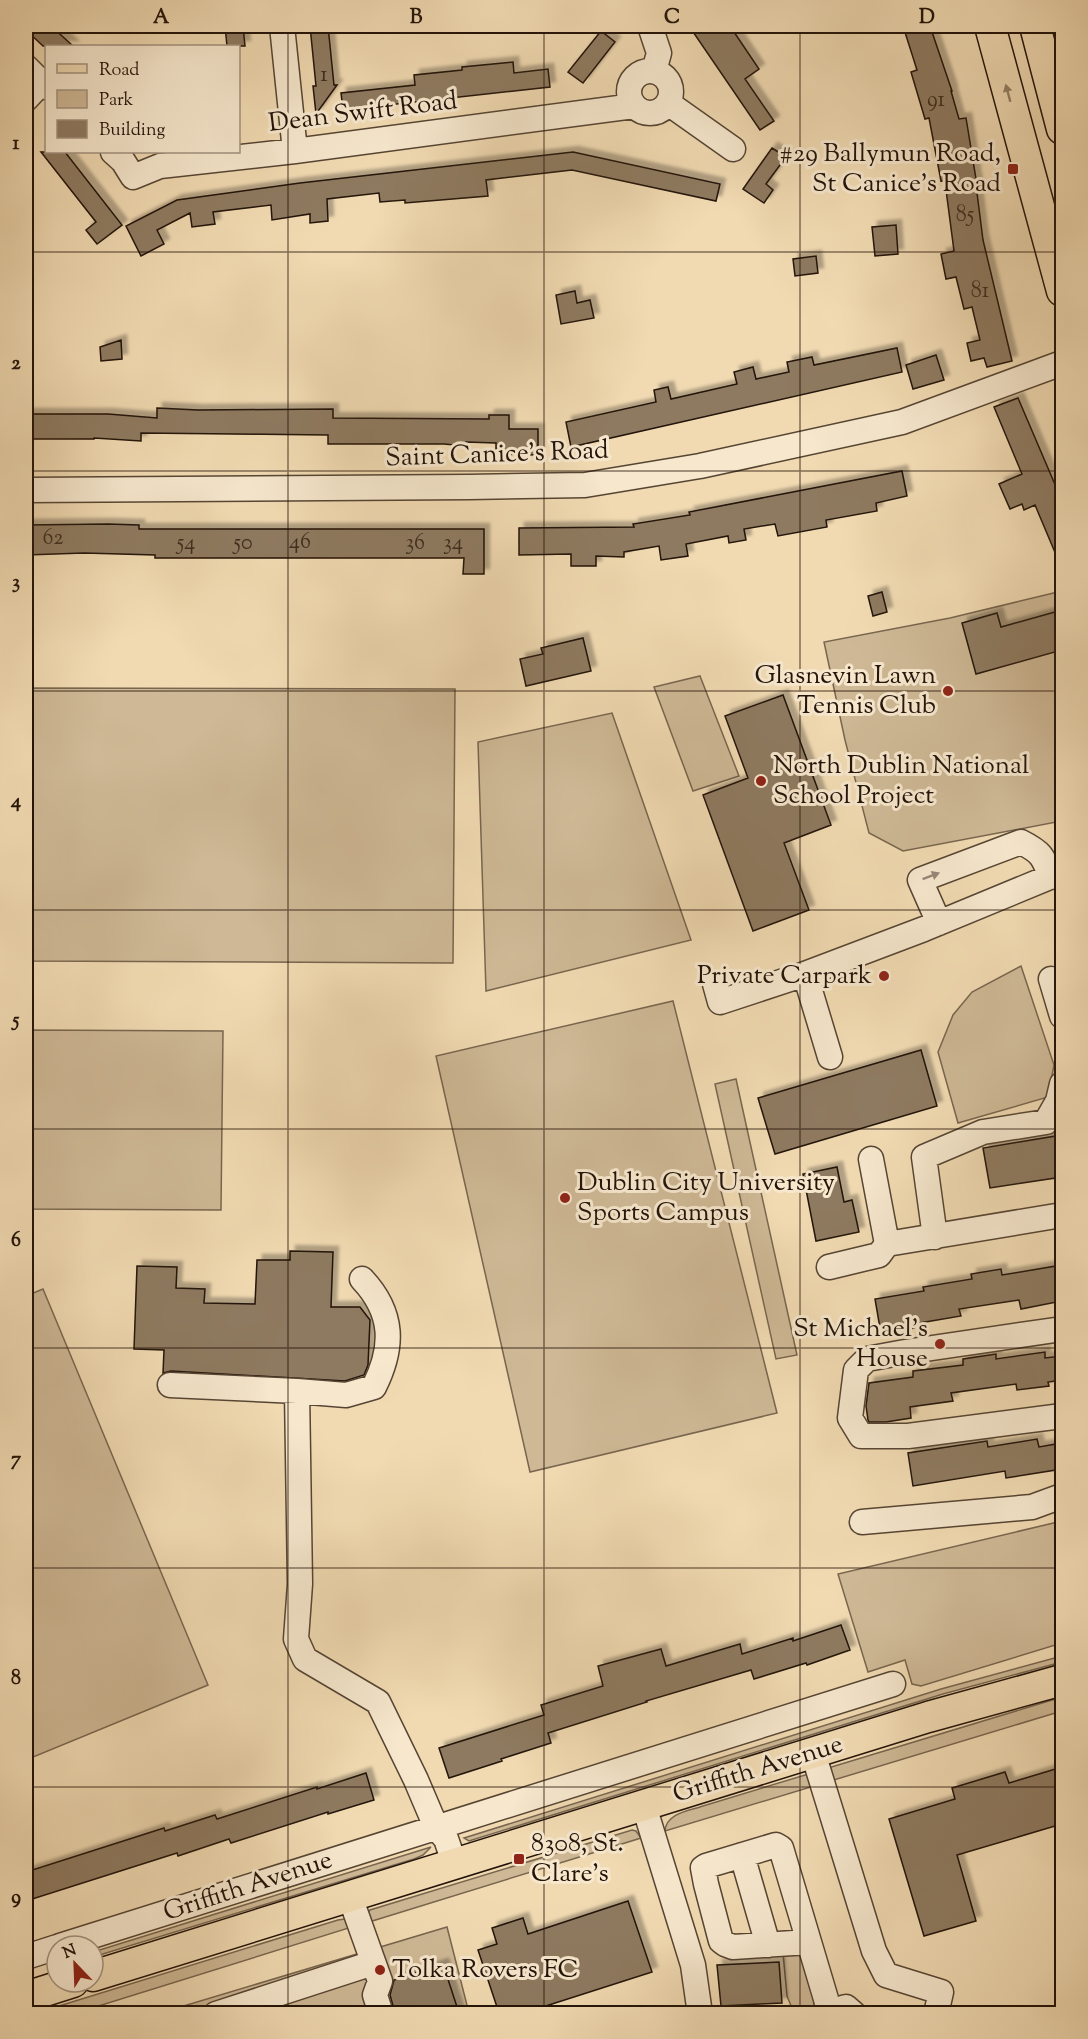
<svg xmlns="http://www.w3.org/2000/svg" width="1088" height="2039" font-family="'Sorts Mill Goudy',serif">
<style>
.green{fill:#ceb895;stroke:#78664f;stroke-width:1.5}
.building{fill:#8e7a61;stroke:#231309;stroke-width:1.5;filter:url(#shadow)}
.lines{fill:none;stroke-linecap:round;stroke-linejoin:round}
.minor-casing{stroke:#564533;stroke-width:27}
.major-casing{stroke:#231309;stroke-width:33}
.minor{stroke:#f6e7cd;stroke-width:24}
.major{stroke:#f1dab2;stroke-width:30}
.oneway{fill:#948066}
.oneway2{fill:#978875}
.grid{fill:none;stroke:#231309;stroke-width:1.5;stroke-opacity:0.55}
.poi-dot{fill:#8f2418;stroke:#f6e7cd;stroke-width:2}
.labels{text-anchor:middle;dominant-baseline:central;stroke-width:6;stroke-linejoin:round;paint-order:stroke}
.number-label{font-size:22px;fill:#3e2d1f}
.street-label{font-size:26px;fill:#231309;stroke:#f6e7cd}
.poi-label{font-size:26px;fill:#231309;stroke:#f6e7cd;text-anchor:end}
.neatline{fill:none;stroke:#231309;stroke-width:2}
.grid-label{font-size:20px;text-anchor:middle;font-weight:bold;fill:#231309}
</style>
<defs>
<filter id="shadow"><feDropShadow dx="5.5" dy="-5.5" stdDeviation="1.5" flood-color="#0004"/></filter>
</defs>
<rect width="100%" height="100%" fill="#f1dab2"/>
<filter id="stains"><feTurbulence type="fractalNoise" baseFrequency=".00333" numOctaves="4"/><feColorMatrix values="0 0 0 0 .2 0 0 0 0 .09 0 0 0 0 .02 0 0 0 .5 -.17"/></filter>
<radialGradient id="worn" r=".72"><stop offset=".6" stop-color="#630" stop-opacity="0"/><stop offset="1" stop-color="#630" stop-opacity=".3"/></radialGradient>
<path class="green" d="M1062,591V821L903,851L869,833L845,740L824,642L950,618Z
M700,676L739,776L693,791L654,687Z
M26,688L455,689L453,963L26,961Z
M612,713L691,940L486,991L478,742Z
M1021,966L1054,1065L1048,1097L958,1123L938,1052L953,1015L972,992Z
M673,1001L777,1413L530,1472L436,1056Z
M26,1030L223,1031L221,1210L26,1209Z
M736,1079L797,1355L776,1359L715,1084Z
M43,1289L208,1685L26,1760V1296Z
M1062,1521V1643L921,1686L912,1684L905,1660L868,1672L838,1574Z
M1062,1656V1662L943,1694L469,1841L464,1838L941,1689Z
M1062,1697V1711L665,1831C666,1813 689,1811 703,1806Z
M632,1830L636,1831L641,1838L369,1922L366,1915L370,1910Z
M431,1847L423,1855L414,1859L93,1957V1952Z
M345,1919L352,1927L76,2013L33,2014L338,1920Z
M447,1927L469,2013L157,2014Z
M802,1949L822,2013H794L787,1996L783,1953Z"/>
<path class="building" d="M26,26H51L73,46H43L26,30Z
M225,26H243L245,46H227Z
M310,26H328L334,85H337L316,114L313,86H316Z
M689,26H730L759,69L745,79L774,121L760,130Z
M903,26H930L952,91H951L959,119L966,118L977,185H976L983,240L1012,361L987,367L984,358L971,361L967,343L980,340L972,307L964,309L956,277L946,279L941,254L954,251L946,190L944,180L941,181L929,118L925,119L911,72L917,70Z
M601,31L615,42L583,83L568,72Z
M513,62L514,73L548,69L550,87L343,110L341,93L415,85L414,75L462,70V67Z
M772,148L786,157L766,184L773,190L764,203L743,189Z
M41,152H65L122,225L97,244L86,230L96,222Z
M573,152L720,184L716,201L572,170L486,180L488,196L405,203V200L380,202L379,193L327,199L328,221L310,223V214L272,220L271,205L213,212L215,224L192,227L190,213L157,230L164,244L141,256L126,226L177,200L300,183Z
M896,225L898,254L875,256L872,227Z
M816,256L818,273L795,276L793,259Z
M575,291L577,303L590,300L594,318L561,324L556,295Z
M121,340L122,359L101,361L100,347Z
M897,348L902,372L571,447L566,422L656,402L654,390L668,387L671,399L737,384L734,372L753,367L756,379L789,372L787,362L812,357L814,365Z
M936,355L944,380L913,389L906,365Z
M1018,398L1062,501V569L1035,505L1024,510L1022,504L1010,509L999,484L1022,474L994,407Z
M157,408L198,410L333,409V418L489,419V415H509V429H538V455L496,454V443L466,442L465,446L444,444H328V435L141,433V441L94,438V439H26V414H108L157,418Z
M902,471L907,496L876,503L877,511L826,520L827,527L778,536L775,524L744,529L746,540L729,543L728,536L686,544L688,556L661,560L659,546L624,552V557L596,556V566H571V554L519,555V528L634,527L633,524L690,515L689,512Z
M108,524L139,525V529H484V574H463L464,558H155V555L84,553L26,555V525Z
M882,592L887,612L873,616L868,596Z
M1062,610V650L976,674L962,623L997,613L1001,627Z
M583,638L591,671L526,686L520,659L543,654L541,648Z
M783,695L831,825L784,843L809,910L753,931L703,795L748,778L725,716Z
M921,1050L937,1106L775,1154L758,1098Z
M1062,1135V1177L990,1188L983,1148Z
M837,1167L844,1202L852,1200L859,1232L816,1241L803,1174Z
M290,1251L333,1252L331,1307H360L370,1320L368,1365L364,1375L345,1381L171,1371L163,1373L164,1350L134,1349L137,1266L177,1267L176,1288L205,1289L204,1303L255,1304L257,1260H290Z
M1062,1265V1301L1021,1309L1019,1300L959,1309L961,1316L914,1324V1328L881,1334L875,1299L924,1291L923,1287L972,1279L971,1274L1001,1269L1002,1275Z
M1045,1352V1358L1062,1356V1380L1048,1382L1049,1386L1017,1390L1016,1384L951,1393L953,1401L910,1407L911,1418L886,1422H869L868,1420L866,1406L869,1383L913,1377V1371L963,1365V1359L996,1354V1359Z
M1037,1439L1039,1447L1062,1443V1469L1006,1478L1005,1471L913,1486L908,1453L987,1441L988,1447Z
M841,1625L850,1650L807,1665L806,1663L754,1679L751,1670L646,1701L647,1702L548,1733L551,1743L501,1759L502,1761L449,1778L439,1748L544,1715L541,1705L603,1686L598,1666L661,1649L666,1666L740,1644L742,1654L793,1638V1641Z
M1062,1767V1824L957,1855L976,1921L924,1936L889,1819L955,1799L952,1788L1005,1772L1009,1783Z
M366,1773L374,1800L328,1814V1812L231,1843L229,1839L178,1856L177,1853L26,1901V1872L164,1828L165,1831L215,1815L217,1819L317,1787V1789Z
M628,1901L652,1972L524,2013H499L478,1950L497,1944L492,1928L523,1918L528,1934Z
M779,1962L782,2003L721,2006L717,1965Z
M443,1964L459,2013H395L390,1995L394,1980Z"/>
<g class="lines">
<defs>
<path id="minor" d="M282,26L295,151
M650,26L659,53L654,71
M26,67L46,87
M629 92a21 21 0 1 1 42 0a21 21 0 1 1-42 0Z
M26,99L42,82
M668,103L733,149
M113,152L123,161L133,177L160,166L295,151L634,106
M26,490L469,487L585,485L700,466L902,422L1062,363
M939,923L920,880L1021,842C1041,852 1043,856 1051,877
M1051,979L1062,1016
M715,984L720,1002L805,974
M830,1057L805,974L924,929L1062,872
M871,1159L887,1244
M935,1237L924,1157L983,1132L1046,1122L1058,1101L1062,1084
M829,1267L879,1255L887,1244L1062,1215
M1062,1329L905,1352L867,1359L856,1370L850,1418L861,1436H908L1062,1416
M170,1385L297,1391L346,1395L374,1387C394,1347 394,1313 362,1279
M297,1391L300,1584L296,1639L305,1659L378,1702L416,1780L436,1827L446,1839L455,1865
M862,1522L1032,1507L1062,1496
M813,1753L874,1951L886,1975L941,1992L936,2014
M644,1806L693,1965L700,2014
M742,1855L768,1945
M350,1897L380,1981L375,1995L381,2014
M809,1942L733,1947L725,1944L721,1941L706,1884L703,1868L706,1866L776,1845L781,1848L826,1999L829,2014
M60,1946L893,1684
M26,1957L57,1947
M829,2012L846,2007L854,2014
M216,2014L373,1963"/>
<path id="major" d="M990,26L1062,291
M1035,26L1062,129
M93,1976L928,1717L1062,1680
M26,1997L73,1982"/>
</defs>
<use href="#minor" class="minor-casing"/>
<use href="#major" class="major-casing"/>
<use href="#minor" class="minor"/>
<use href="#major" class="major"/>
</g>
<defs><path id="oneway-solid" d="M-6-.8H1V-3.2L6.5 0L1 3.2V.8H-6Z" transform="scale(1.5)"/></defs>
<use class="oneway" href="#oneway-solid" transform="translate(1008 93) rotate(-105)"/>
<use class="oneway2" href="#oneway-solid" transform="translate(931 876) rotate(-21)"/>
<path class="grid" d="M288,26V2014M544,26V2014M800,26V2014M26,252H1062M26,471H1062M26,691H1062M26,910H1062M26,1129H1062M26,1348H1062M26,1568H1062M26,1787H1062"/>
<g class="poi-dot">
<rect x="1007" y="163" width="12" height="12" rx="3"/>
<circle cx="948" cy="691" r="6"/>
<circle cx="761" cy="781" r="6"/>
<circle cx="884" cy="976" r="6"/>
<circle cx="565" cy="1198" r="6"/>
<circle cx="940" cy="1344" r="6"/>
<rect x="513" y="1853" width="12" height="12" rx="3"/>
<circle cx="380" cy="1970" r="6"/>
</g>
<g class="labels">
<g class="number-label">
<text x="324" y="76">1</text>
<text x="936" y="101">91</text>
<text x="965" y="216">85</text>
<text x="980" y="292">81</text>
<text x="53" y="539">62</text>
<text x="300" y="543">46</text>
<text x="186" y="544">54</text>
<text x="243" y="544">50</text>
<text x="415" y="544">36</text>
<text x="453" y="544">34</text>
</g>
<g class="street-label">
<text transform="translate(363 113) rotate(-7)">Dean Swift Road</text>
<text transform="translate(497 455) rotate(-2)">Saint Canice's Road</text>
<text transform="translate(758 1770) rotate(-17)">Griffith Avenue</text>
<text transform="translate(248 1887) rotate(-18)">Griffith Avenue</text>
</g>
<g class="poi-label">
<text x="1001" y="154">#29 Ballymun Road,<tspan x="1001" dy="30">St Canice's Road</tspan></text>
<text x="936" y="676">Glasnevin Lawn<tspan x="936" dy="30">Tennis Club</tspan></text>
<text x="773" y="766" text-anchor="start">North Dublin National<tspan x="773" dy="30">School Project</tspan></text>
<text x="872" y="976">Private Carpark</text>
<text x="577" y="1183" text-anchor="start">Dublin City University<tspan x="577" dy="30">Sports Campus</tspan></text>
<text x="928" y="1329">St Michael's<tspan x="928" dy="30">House</tspan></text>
<text x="531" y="1844" text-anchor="start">8308, St.<tspan x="531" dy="30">Clare's</tspan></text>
<text x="392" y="1970" text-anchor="start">Tolka Rovers FC</text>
</g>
</g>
<rect width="1088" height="2039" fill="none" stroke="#f1dab2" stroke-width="66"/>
<rect x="45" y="45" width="195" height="108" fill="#f6e7cd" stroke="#a2927f" stroke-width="1.5"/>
<rect x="57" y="64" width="30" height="9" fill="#f1dab2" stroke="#a2927f" stroke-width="1.5"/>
<text x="99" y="75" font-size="18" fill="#231309">Road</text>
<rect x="57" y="90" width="30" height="18" fill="#ceb895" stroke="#a2927f" stroke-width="1.5"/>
<text x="99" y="105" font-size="18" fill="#231309">Park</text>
<rect x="57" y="120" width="30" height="18" fill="#8e7a61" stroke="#a2927f" stroke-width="1.5"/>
<text x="99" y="135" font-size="18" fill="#231309">Building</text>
<g transform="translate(75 1964) rotate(337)"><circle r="28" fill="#f6e7cd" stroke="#a2927f" stroke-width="1.5"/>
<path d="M0-4.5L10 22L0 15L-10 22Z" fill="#8f2418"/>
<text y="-9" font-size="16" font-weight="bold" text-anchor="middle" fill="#231309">N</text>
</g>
<rect x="33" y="33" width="1022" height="1973" class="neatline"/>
<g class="grid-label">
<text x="161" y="23">A</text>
<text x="416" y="23">B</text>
<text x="672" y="23">C</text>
<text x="927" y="23">D</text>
<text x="16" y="149">1</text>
<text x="16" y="369">2</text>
<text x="16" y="588">3</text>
<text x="16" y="807">4</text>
<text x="16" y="1026">5</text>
<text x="16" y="1246">6</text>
<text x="16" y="1465">7</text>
<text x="16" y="1684">8</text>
<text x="16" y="1903">9</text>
</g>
<rect width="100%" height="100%" filter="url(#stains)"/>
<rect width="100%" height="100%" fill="url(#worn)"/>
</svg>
